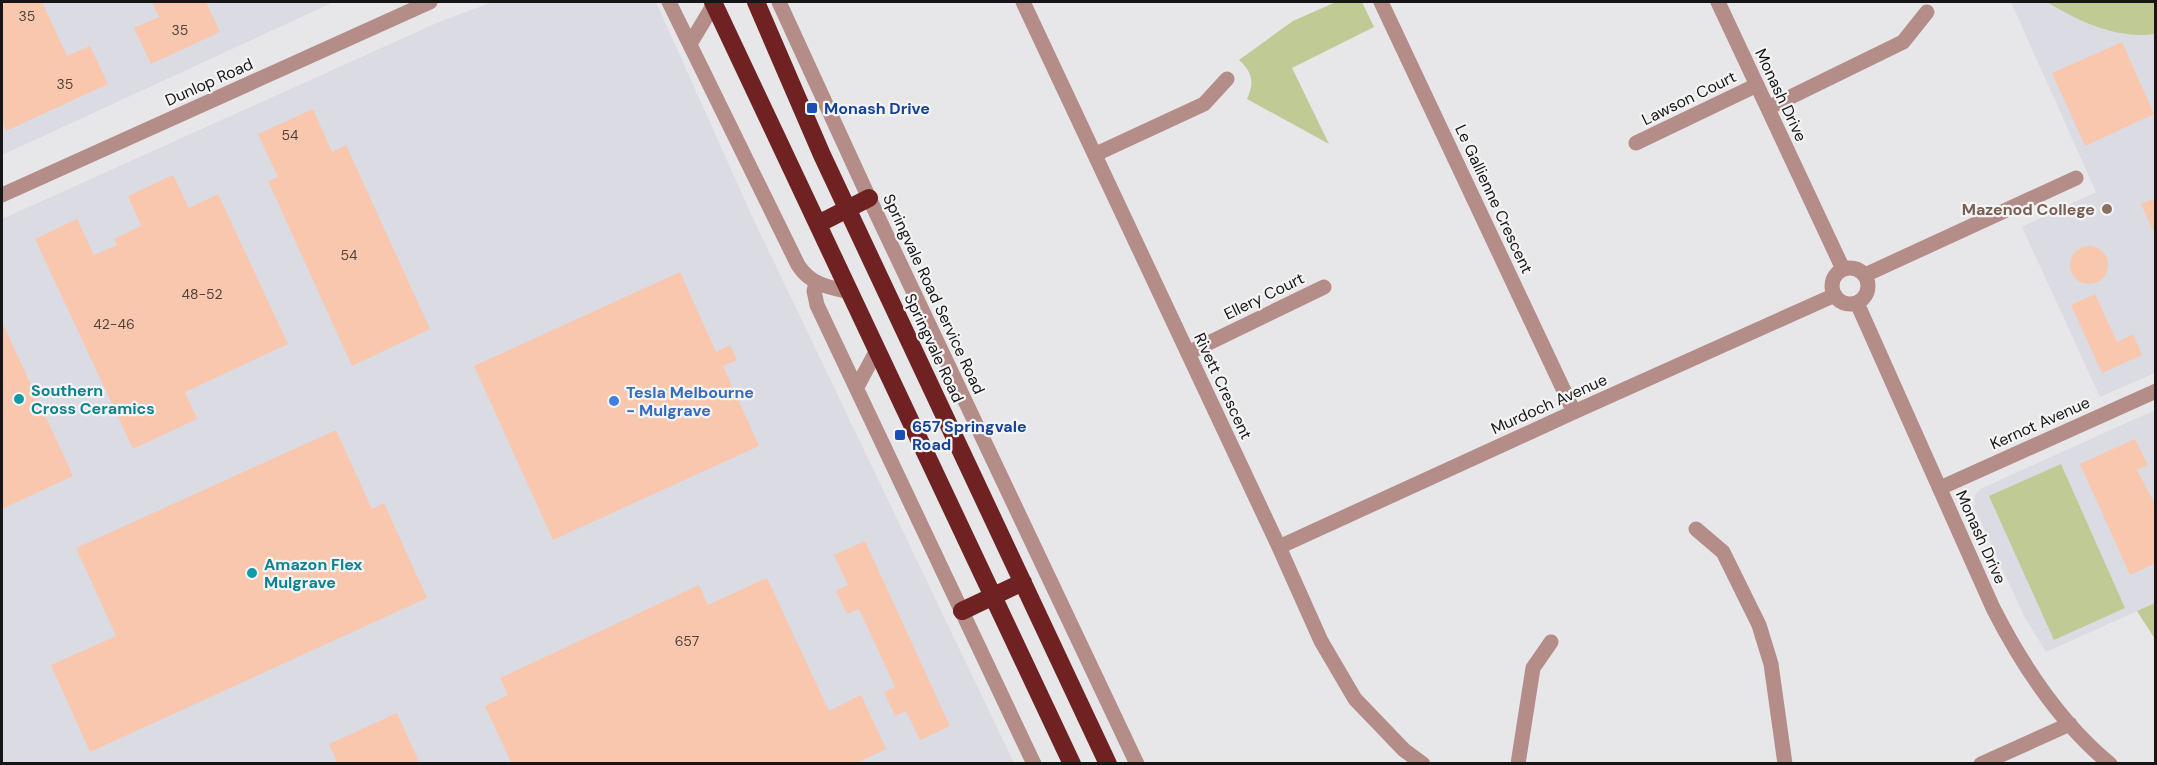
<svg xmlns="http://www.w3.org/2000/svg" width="2157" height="765" font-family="'DM Sans',sans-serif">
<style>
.built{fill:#dbdbe4}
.green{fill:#bfca94}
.building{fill:#f9c7ae}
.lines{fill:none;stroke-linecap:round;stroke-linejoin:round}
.minor{stroke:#b48c88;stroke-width:15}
.highway{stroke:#702121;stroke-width:18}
.transit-dot{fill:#1a4fb4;stroke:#f4f4f5;stroke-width:2}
.education-dot{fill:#8d6e63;stroke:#f4f4f5;stroke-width:2}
.culture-dot{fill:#0f9aa8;stroke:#f4f4f5;stroke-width:2}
.shop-dot{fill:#3f7fe0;stroke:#f4f4f5;stroke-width:2}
.labels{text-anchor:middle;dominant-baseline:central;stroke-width:4.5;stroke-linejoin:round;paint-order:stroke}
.number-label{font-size:14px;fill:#4f423c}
.street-label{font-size:16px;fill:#161616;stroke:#f4f4f5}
.transit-label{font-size:16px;font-weight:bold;fill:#164399;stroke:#f4f4f5;text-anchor:start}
.education-label{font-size:16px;font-weight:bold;fill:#785e54;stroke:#f4f4f5;text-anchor:end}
.culture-label{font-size:16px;font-weight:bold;fill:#0d838f;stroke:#f4f4f5;text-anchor:start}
.shop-label{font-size:16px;font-weight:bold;fill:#366cbe;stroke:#f4f4f5;text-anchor:start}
</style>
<rect width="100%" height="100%" fill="#e7e6e8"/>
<path class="built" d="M2,2H334L2,155Z
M493,2H656L751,214L1014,763H2V219L439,22Z
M2011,2H2155V373L2100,397L2022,227L2096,192Z
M2155,410V603L2046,652L2024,616L1974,507L1975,495L1980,489Z"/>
<path class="green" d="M1336,2H1362L1374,27L1292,68L1329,144L1247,99C1255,82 1252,72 1239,60L1293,21Z
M2047,2H2155V34C2116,39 2080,22 2047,2Z
M2061,464L2125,608L2054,640L1989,496Z
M2155,603V639L2137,611Z"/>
<path class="building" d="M2,2H42L67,56L90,46L108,84L6,131L2,121Z
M152,2H206L220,32L151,64L134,28L159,17Z
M2122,42L2154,114L2085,146L2052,73Z
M313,109L332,152L346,145L430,329L352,366L268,181L278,177L258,134Z
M173,175L189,208L218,194L288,344L185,392L197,419L133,449L35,239L77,219L94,255L117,245L114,239L141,226L128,196Z
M2156,198V237L2141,204Z
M2070 265a19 19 0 1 1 38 0a19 19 0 1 1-38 0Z
M680,272L716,352L730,345L737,360L723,366L759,446L553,540L474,366Z
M2095,294L2117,342L2133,334L2142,355L2102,373L2071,305Z
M2,322L73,476L2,509Z
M336,430L372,509L384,503L427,598L90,752L51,665L116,636L76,548Z
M2135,439L2148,465L2137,470L2156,506V563L2130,575L2080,464Z
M865,541L950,726L920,740L906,711L895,716L884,692L895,687L859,609L847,614L836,591L848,585L834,555Z
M767,578L829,711L861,695L886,749L855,764H512L485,706L508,695L500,678L699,585L708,605Z
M397,713L420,764H338L329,744Z"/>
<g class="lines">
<path class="minor" d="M669,2L798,265C811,285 828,287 850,292
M779,2L869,198L1137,764
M1023,2L1279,547L1321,641L1355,699L1404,750L1423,764
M1381,2L1574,412
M1718,2L1843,269
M690,44L714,4
M1768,108L1903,42L1927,12
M1636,143L1757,85
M1096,154L1204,104L1227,79
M2,195L430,2
M1832 286a18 18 0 1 1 36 0a18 18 0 1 1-36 0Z
M1865,275L2076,178
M816,283L814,291L817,305L1034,764
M1857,303L1993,608C2022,665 2059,722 2110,764
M1188,353L1324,287
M857,387L877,350
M1940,488L2156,391
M1696,529L1723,552L1759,625L1771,664L1785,764
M1279,547L1574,412L1835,295
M1518,764L1533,668L1551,642
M1981,764L2070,724"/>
<path class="highway" d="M713,2L1072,764
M756,2L822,155L1108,764
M818,224L869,198
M962,611L1023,582"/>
</g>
<g class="transit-dot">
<rect x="806" y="102" width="12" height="12" rx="3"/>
<rect x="894" y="429" width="12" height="12" rx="3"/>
</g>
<circle class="education-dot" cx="2107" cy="209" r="6"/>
<g class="culture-dot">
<circle cx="19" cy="399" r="6"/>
<circle cx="252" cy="573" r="6"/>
</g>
<circle class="shop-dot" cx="614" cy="401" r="6"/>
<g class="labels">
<g class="number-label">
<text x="27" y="16">35</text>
<text x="180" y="30">35</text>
<text x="65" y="84">35</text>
<text x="290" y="135">54</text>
<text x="349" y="255">54</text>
<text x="202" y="294">48-52</text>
<text x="114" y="324">42-46</text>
<text x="687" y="641">657</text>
</g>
<g class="street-label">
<text transform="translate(209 82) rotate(-24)">Dunlop Road</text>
<text transform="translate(1781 95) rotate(65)">Monash Drive</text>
<text transform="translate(1689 98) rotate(-26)">Lawson Court</text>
<text transform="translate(1494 199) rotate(65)">Le Gallienne Crescent</text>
<text transform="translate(934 294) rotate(65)">Springvale Road Service Road</text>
<text transform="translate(1264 296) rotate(-26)">Ellery Court</text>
<text transform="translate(934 348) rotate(65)">Springvale Road</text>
<text transform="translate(1223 386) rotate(65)">Rivett Crescent</text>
<text transform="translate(1549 404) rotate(-24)">Murdoch Avenue</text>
<text transform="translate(2040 423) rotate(-24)">Kernot Avenue</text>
<text transform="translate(1981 537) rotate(66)">Monash Drive</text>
</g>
<g class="transit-label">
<text x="824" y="108">Monash Drive</text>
<text x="912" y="426">657 Springvale<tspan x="912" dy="18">Road</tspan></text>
</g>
<g class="education-label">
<text x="2095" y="209">Mazenod College</text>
</g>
<g class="culture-label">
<text x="31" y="390">Southern<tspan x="31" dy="18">Cross Ceramics</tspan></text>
<text x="264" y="564">Amazon Flex<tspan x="264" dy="18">Mulgrave</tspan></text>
</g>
<g class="shop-label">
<text x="626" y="392">Tesla Melbourne<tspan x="626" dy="18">- Mulgrave</tspan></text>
</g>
</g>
<rect width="2157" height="765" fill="none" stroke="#161616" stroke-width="6"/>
</svg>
